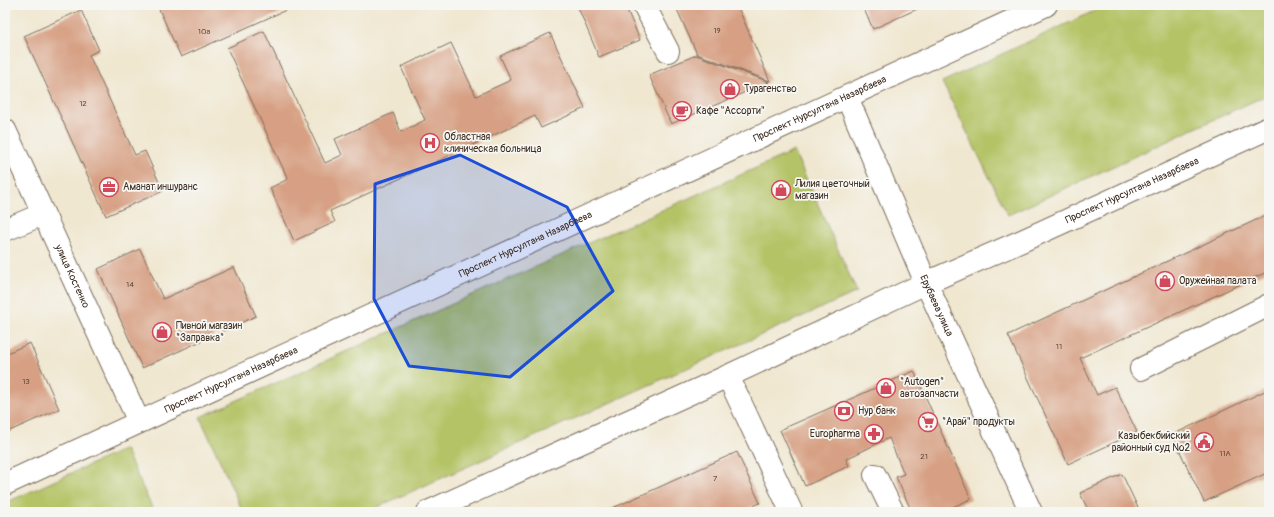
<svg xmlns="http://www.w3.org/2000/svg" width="1274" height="517" font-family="Pangolin,sans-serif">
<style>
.green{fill:#b4c365;stroke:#787642}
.building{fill:#d7a084}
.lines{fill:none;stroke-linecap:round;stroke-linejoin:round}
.minor-casing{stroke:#7a6c5c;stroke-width:24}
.major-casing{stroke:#7a6c5c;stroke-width:24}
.minor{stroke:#fff;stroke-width:22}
.major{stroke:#fff;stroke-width:22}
.marked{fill:#1d4ed8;fill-opacity:0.2;stroke:#1d4ed8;stroke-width:3;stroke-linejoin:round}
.labels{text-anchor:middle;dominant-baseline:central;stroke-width:3.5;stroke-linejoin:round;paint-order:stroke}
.number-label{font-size:8px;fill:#624838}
.poi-label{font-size:10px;fill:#3b2a1e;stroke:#f6f6f2;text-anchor:start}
.street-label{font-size:10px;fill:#3b2a1e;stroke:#f6f6f2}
</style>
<rect width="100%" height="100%" fill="#f6f6f2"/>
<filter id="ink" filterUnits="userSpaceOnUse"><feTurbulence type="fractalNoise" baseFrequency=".025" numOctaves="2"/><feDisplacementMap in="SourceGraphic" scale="8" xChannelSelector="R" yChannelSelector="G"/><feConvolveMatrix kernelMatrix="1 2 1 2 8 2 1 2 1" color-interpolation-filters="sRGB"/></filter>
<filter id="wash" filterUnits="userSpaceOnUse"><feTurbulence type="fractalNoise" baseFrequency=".012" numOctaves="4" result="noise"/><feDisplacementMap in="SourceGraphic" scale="16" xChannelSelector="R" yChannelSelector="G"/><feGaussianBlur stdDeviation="0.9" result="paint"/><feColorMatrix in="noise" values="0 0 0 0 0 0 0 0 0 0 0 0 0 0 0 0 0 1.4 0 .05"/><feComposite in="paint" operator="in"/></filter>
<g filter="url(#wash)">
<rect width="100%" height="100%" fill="#f0e7d0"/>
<path class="green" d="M1107,5H1269V94L1008,215L942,82Z
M794,151L857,292L366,512H243L200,417Z
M125,449L154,512H5V503Z"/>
<g id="blocks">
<path class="building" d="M157,5H297L181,57Z
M577,5H625L640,40L599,57Z
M675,5H737L770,81L697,54Z
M862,5H926L873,29Z
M81,10L99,50L89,55L135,155L145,151L163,191L106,216L24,36Z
M264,31L325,163L342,155L335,139L393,113L401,132L425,120L401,67L451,43L476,96L511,80L500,56L550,33L585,108L541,128L535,116L330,211L335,222L294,241L270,188L288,179L227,48Z
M696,55L769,82L671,124L649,75Z
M1269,214V271L1080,358L1097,395L1115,387L1137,432L1068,464L1008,335Z
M140,249L163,299L234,267L256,316L142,368L98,269Z
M30,343L59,409L5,433V354Z
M914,371L971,499L941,512H912L896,477L904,474L889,438L846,459L849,466L805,486L780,430Z
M1269,389V472L1204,502L1172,435Z
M737,452L760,503L740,512H604Z
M1122,474L1140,512H1089L1080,493Z"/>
</g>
</g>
<g filter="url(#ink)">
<use href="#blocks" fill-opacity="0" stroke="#7a6c5c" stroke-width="1"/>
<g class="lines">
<defs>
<g id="minor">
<path d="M644,5L668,51"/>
<path id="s1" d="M5,130L139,422"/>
<path d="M5,230L43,214"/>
<path d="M1141,369L1269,305"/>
<path d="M728,376L791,511L789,512"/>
<path d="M875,475L893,512"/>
</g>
<g id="major">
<path id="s2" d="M847,97L926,283L1031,512"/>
<path id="s3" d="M5,484L1046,5"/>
<path id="s4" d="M428,512L728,376L926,283L1024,240L1269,128"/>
</g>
</defs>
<use href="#minor" class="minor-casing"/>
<use href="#major" class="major-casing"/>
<use href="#minor" class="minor"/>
<use href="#major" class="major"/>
</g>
</g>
<path class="marked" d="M460,155L567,207L613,291L510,377L409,366L374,299L375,184Z"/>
<defs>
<symbol id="shop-ring" viewBox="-11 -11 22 22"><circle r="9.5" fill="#f6f6f2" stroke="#d1495b" stroke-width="1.5"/><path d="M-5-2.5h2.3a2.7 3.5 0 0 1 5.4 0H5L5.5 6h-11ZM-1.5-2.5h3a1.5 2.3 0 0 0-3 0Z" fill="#d1495b"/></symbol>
<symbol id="cafe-ring" viewBox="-11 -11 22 22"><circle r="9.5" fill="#f6f6f2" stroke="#d1495b" stroke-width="1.5"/><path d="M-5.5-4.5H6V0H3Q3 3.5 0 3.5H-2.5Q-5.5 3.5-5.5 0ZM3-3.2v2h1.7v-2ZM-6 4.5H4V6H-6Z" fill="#d1495b"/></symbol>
<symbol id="hospital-ring" viewBox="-11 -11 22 22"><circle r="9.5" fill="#f6f6f2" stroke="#d1495b" stroke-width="1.5"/><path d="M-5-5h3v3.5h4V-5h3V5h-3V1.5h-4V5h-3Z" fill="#d1495b"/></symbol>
<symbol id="office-ring" viewBox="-11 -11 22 22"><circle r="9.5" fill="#f6f6f2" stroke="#d1495b" stroke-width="1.5"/><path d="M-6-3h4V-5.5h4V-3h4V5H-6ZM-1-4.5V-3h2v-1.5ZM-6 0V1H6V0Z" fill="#d1495b"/></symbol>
<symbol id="bank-ring" viewBox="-11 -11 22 22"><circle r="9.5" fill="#f6f6f2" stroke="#d1495b" stroke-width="1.5"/><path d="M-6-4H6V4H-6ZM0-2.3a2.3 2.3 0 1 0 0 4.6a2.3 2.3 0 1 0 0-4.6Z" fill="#d1495b"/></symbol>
<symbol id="supermarket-ring" viewBox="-11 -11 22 22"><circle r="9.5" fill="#f6f6f2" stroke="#d1495b" stroke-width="1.5"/><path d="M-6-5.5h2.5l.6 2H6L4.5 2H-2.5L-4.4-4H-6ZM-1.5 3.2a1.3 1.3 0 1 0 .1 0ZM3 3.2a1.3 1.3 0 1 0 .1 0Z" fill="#d1495b"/></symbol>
<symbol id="pharmacy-ring" viewBox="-11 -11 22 22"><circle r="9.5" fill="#f6f6f2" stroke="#d1495b" stroke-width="1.5"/><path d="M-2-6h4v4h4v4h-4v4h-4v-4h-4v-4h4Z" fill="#d1495b"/></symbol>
<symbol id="civic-ring" viewBox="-11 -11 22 22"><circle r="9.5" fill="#f6f6f2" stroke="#d1495b" stroke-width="1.5"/><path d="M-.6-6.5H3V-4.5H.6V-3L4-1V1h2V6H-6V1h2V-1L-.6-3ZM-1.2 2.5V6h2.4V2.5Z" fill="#d1495b"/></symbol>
</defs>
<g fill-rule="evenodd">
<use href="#shop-ring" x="719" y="78" width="22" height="22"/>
<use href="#cafe-ring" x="671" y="100" width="22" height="22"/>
<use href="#hospital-ring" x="419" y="132" width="22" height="22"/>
<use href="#office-ring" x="98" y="176" width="22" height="22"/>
<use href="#shop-ring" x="770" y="179" width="22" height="22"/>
<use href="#shop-ring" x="1154" y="270" width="22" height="22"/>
<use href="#shop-ring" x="151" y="321" width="22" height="22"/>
<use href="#shop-ring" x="875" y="377" width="22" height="22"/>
<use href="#bank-ring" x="833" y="400" width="22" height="22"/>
<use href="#supermarket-ring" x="917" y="411" width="22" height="22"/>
<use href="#pharmacy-ring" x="863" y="423" width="22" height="22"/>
<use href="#civic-ring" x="1193" y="431" width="22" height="22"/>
</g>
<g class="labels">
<g class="number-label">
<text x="717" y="30">19</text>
<text x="204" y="31">10а</text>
<text x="83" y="103">12</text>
<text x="130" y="284">14</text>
<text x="1059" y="346">11</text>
<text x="26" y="381">13</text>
<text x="1225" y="453">11А</text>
<text x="924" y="456">21</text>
<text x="715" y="478">7</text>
</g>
<g class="poi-label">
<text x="744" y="89">Турагенство</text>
<text x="696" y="111">Кафе "Ассорти"</text>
<text x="444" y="137">Областная<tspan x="444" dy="12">клиническая больница</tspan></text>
<text x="795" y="184">Лилия цветочный<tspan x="795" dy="12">магазин</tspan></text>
<text x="123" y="187">Аманат иншуранс</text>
<text x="1179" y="281">Оружейная палата</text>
<text x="176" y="326">Пивной магазин<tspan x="176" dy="12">"Заправка"</tspan></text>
<text x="900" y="382">"Autogen"<tspan x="900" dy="12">автозапчасти</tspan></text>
<text x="858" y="411">Нур банк</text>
<text x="942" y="422">"Арай" продукты</text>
<text x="860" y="434" text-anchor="end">Europharma</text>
<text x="1190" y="436" text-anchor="end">Казыбекбийский<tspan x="1190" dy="12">районный суд №2</tspan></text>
</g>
<g class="street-label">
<text stroke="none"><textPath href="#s3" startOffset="897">Проспект Нурсултана Назарбаева</textPath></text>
<text stroke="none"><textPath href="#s4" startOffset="774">Проспект Нурсултана Назарбаева</textPath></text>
<text stroke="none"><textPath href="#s3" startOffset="573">Проспект Нурсултана Назарбаева</textPath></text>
<text stroke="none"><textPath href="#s1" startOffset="161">улица Костенко</textPath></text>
<text stroke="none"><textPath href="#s2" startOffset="227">Ерубаева улица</textPath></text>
<text stroke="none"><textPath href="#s3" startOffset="249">Проспект Нурсултана Назарбаева</textPath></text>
</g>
</g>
<rect width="1274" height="517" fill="none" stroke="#f6f6f2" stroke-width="20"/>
</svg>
